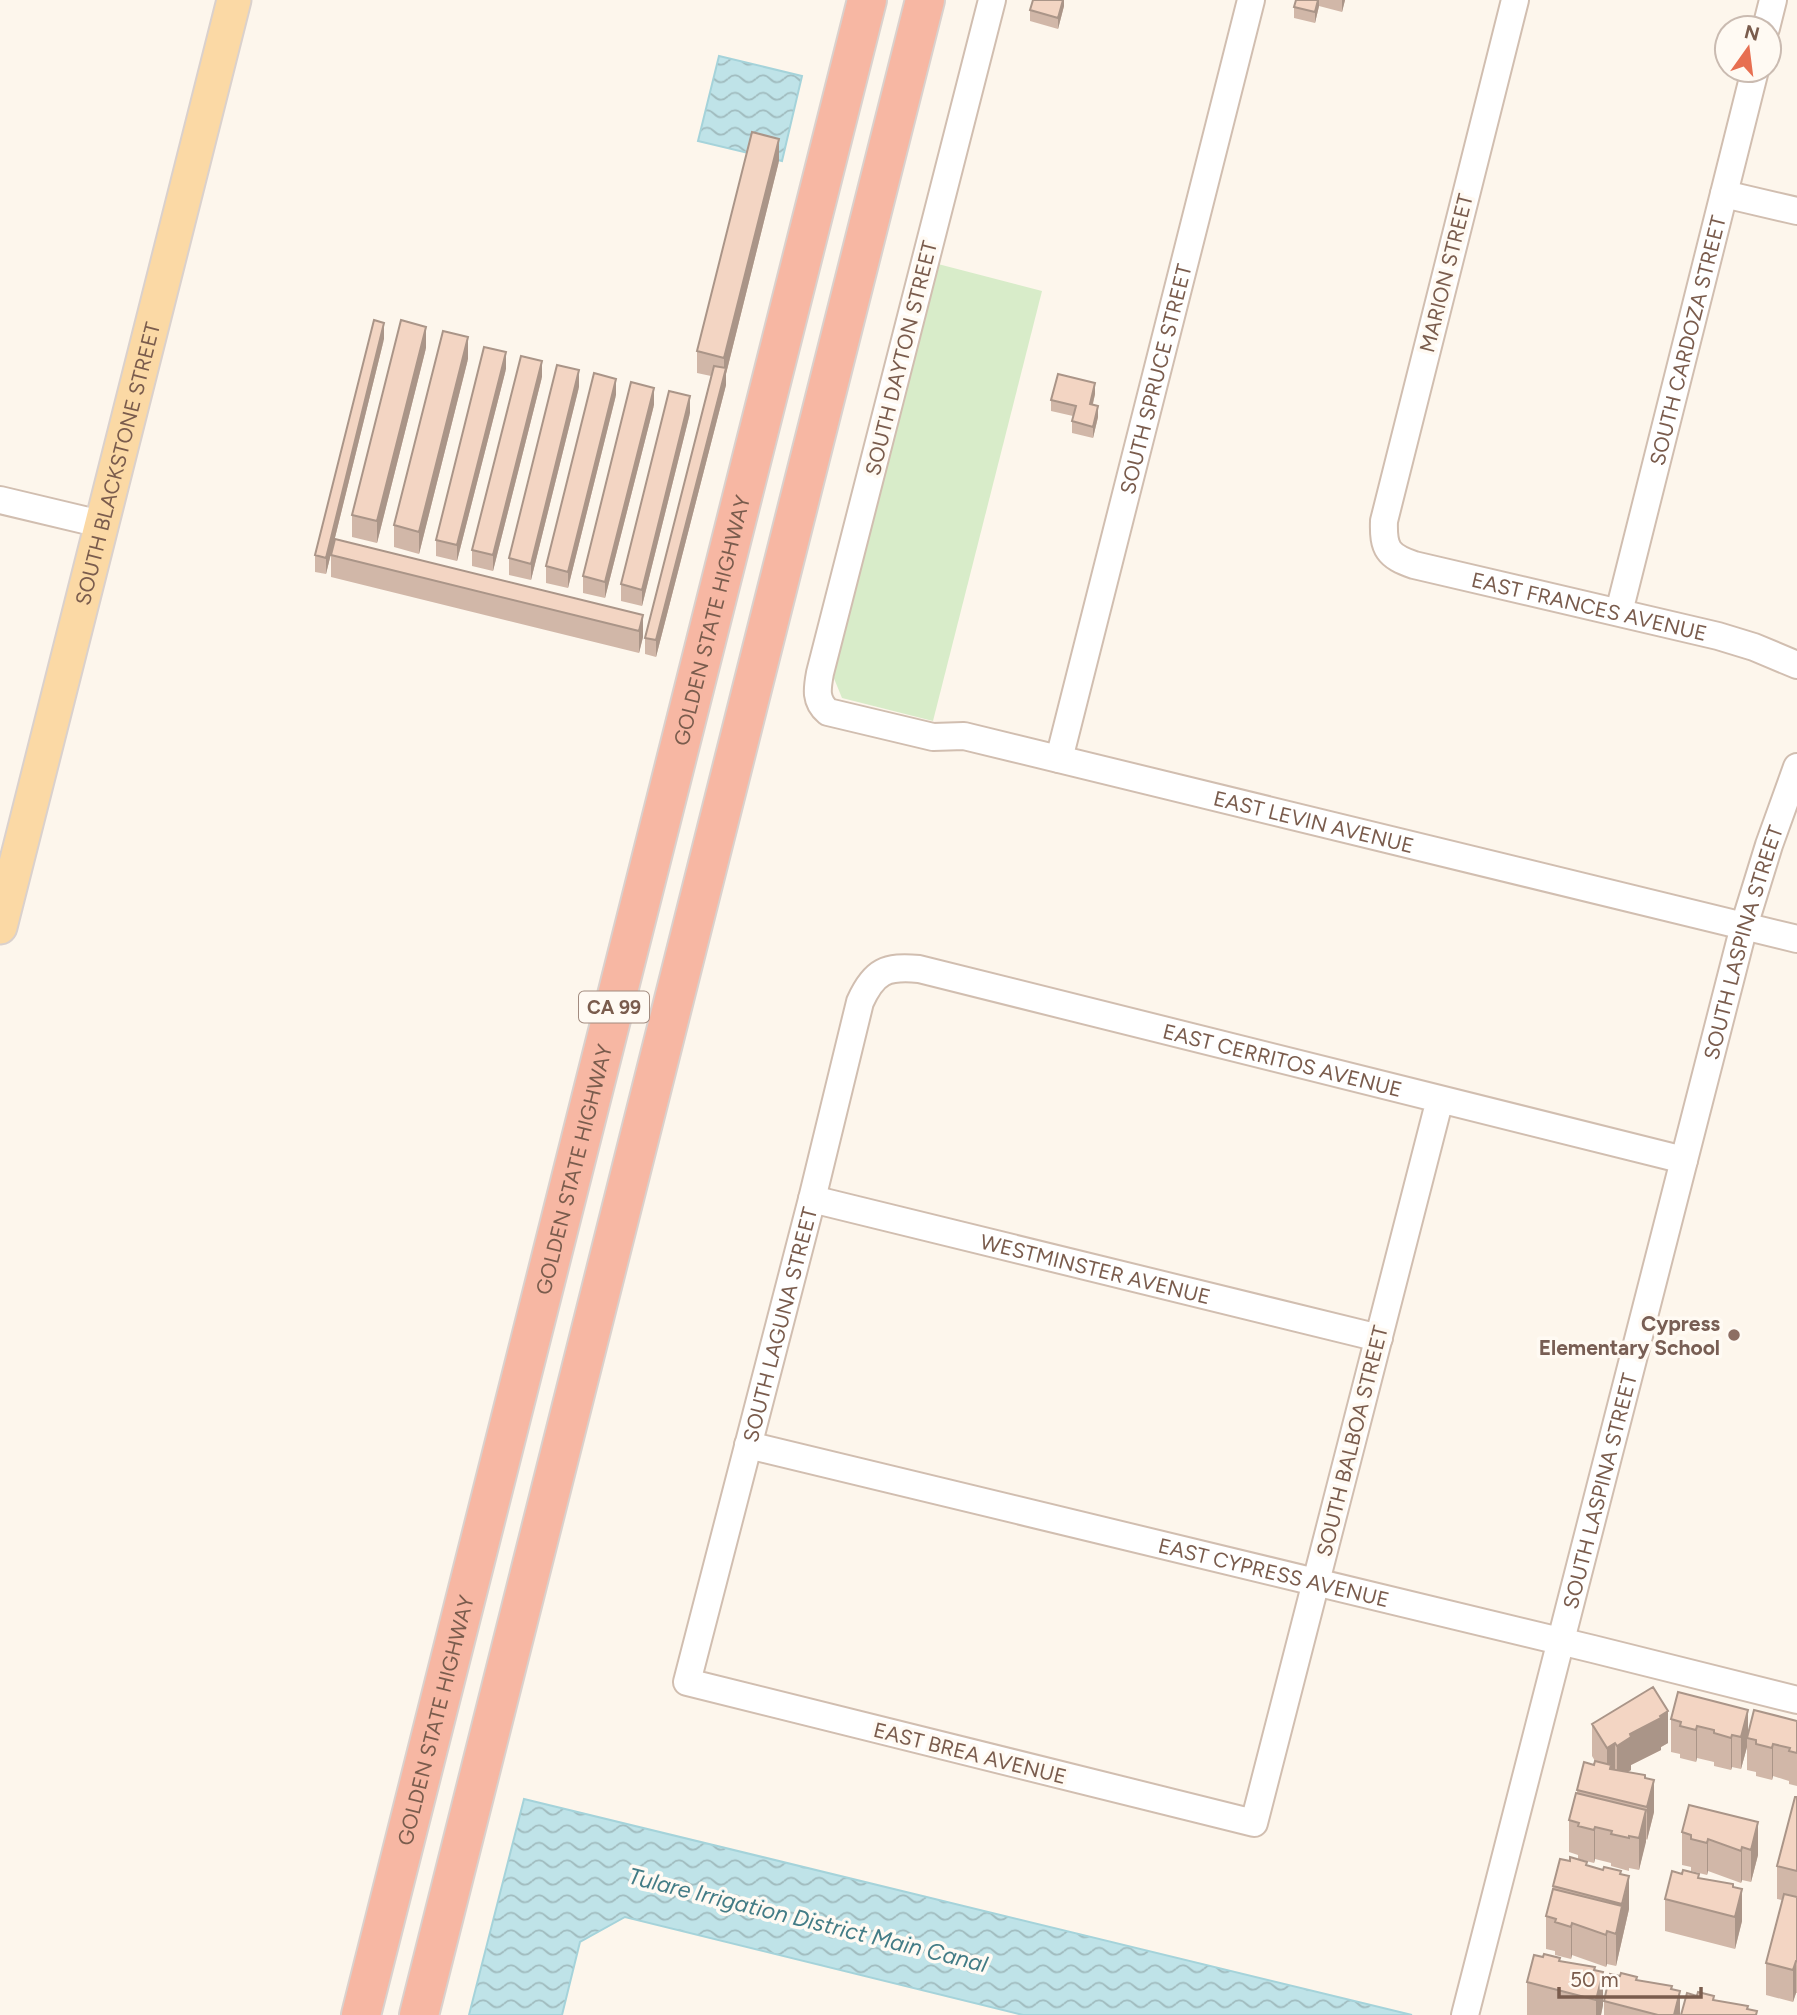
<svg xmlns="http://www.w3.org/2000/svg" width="1797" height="2015" font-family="Figtree,sans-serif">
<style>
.green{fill:#d8ecc9}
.water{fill:url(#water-waves);stroke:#a5d3da;stroke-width:2}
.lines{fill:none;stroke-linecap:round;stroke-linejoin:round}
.minor-casing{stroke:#d1beb0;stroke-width:30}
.major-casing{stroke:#dad1cd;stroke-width:37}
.highway-casing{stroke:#dad1cd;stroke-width:42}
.minor{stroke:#fff;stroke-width:26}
.major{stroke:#fbd9a5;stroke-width:33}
.highway{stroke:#f7b7a3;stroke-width:38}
.wall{fill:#d1b7a8}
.shaded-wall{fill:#aa9588}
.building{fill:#f3d5c3;stroke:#aa9588;stroke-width:2}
.education-dot{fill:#8d6e63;stroke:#fffaf3;stroke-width:2.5}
.labels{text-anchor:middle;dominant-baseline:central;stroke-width:7;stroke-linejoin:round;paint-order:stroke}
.shield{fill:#fffaf3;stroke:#a28b7f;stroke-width:2}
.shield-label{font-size:19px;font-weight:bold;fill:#7a5c4d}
.street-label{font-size:21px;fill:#7a5c4d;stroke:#fffaf3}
.education-label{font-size:21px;font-weight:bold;fill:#785e54;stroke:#fffaf3;text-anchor:end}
.water-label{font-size:23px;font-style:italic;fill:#437c86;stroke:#fffaf3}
</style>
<defs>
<pattern id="water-waves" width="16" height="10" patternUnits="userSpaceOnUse" patternTransform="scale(1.75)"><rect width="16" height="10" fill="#bfe3e8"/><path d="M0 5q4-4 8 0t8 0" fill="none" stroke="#a0bbbe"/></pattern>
</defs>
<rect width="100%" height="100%" fill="#fdf6ec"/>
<path class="green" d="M938,264L1042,291L933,721L842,698L833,676Z"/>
<path class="water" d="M719,56L802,76L782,161L698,141Z
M524,1799L1412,2015H1023L625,1917L580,1942L562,2015H469Z"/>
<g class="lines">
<defs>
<g id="minor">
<path id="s1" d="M992,0L820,673C817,689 815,701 828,712L933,737L964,736L1797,939"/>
<path id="s2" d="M1515,0L1384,521C1383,549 1388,556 1414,565L1718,636L1754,647L1797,665"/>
<path d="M1766,28L1773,0"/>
<path d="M1724,194L1797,211"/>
<path d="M0,500L101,524"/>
<path id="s3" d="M1619,612L1755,70"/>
<path id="s4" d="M1059,759L1251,0"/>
<path id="s5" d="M1440,1099L1254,1823L687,1682L812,1199L860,1002C874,971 886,966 919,969L1684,1160"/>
<path id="s6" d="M812,1199L1379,1338"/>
<path id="s7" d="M748,1445L1593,1649L1797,1700"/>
<path id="s8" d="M1465,2015L1744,926L1769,845L1797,767"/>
</g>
<g id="major">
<path id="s9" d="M0,927L234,0"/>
</g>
<g id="highway">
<path id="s10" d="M361,2015L867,0"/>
<path d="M419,2015L925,0"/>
</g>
</defs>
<use href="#minor" class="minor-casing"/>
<use href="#major" class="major-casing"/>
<use href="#highway" class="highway-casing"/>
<use href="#minor" class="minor"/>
<use href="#major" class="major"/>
<use href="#highway" class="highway"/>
</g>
<path class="wall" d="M1064,0V6L1058,29L1030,21V10Z
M1296,0H1345L1342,12L1319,6L1315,23L1294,18V7Z
M779,161L726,374V385L656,657L645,654V638L711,376L697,373V351Z
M384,339L326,574L315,572V555Z
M426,348L377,543L352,537V515Z
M468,359L419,554L394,547V525Z
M506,369L457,561L436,556V540Z
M542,377L493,571L472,566V550Z
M579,387L531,580L509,575V558Z
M1095,394L1093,404L1098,417L1093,438L1072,433V421L1073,416L1051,411V400Z
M616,395L568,588L546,583V566Z
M654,405L605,598L583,593V576Z
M690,413L642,606L621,601V584Z
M331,555L643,615V637L639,653L331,577Z
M1671,1719L1748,1733L1797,1721V1786L1789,1784V1781L1773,1776L1772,1780L1756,1776V1772L1747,1770V1747L1741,1769L1732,1767L1731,1770L1714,1766V1762L1697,1758L1696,1762L1680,1758V1754L1671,1752Z
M1592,1724L1668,1743L1661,1747V1750L1631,1765V1770L1628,1772L1645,1778L1654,1812L1647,1840L1646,1839L1639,1870L1629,1868V1871L1611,1866V1863L1595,1859L1594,1863L1578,1859V1855L1569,1852V1820L1577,1793V1790L1594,1765L1595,1761L1592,1756Z
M1797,1797V1993H1796L1793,2002L1766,1995V1963L1782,1900L1777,1899V1866Z
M1689,1805L1758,1855L1751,1882L1742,1880L1741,1883L1708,1871L1707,1875L1691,1871V1867L1682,1865V1832Z
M1587,1866L1621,1874L1629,1909L1616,1966L1607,1964L1606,1967L1572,1955L1571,1959L1555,1955V1951L1546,1949V1916L1553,1886Z
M1699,1878L1733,1887L1742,1921L1735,1949L1665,1931V1899Z
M1560,1962L1595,1970L1603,2005L1601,2015H1527V1982Z
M1620,1976L1672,1989L1680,2015H1604V2001Z"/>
<path class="shaded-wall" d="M1063,0H1064V6L1058,29V18Z
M1318,0H1319V6L1315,23V12Z
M1342,0H1345L1342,12Z
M779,139V161L726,374V385L656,657V640L724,373V358Z
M384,323V339L326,574V558Z
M426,327V348L377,543V521Z
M468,337V359L419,554V532Z
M506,352V369L457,561V545Z
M542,361V377L493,571V555Z
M579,370V387L531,580V564Z
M616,379V395L568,588V572Z
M1095,383V394L1090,415V404Z
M654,388V405L605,598V582Z
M690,396V413L642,606V590Z
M1098,406V417L1093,438V427Z
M643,615V637L639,653V631Z
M1748,1710V1738H1747V1747L1741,1769V1737Z
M1668,1711V1743L1661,1747V1750L1631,1765V1770L1617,1778V1746L1630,1734Z
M1697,1726V1758L1696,1762V1730Z
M1732,1735V1767L1731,1770V1738Z
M1615,1743V1775L1607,1780V1748Z
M1773,1744V1776L1772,1780V1748Z
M1654,1780V1812L1647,1840V1807Z
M1646,1810V1842L1639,1870V1838Z
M1758,1822V1855L1751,1882V1850Z
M1595,1827V1859L1594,1863V1830Z
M1708,1839V1871L1707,1875V1843Z
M1742,1847V1880L1741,1883V1851Z
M1629,1876V1909L1616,1966V1934Z
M1742,1889V1921L1735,1949V1917Z
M1572,1923V1955L1571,1959V1927Z
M1607,1931V1964L1606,1967V1935Z
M1796,1961V1993L1793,2002V1970Z
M1603,1972V2005L1601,2015H1596V2000Z
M1680,1991V2015H1674Z"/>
<path class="building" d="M1033,0H1063L1058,18L1030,10Z
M1296,0H1318L1315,12L1294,7Z
M752,132L779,139L724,358L697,351Z
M374,320L384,323L326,558L315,555Z
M401,320L426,327L377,521L352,515Z
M443,331L468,337L419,532L394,525Z
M484,347L506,352L457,545L436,540Z
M521,356L542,361L493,555L472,550Z
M557,365L579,370L531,564L509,558Z
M714,366L726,368L656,640L645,638Z
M594,373L616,379L568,572L546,566Z
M1058,374L1095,383L1090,404L1098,406L1093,427L1072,421L1076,406L1051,400Z
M631,382L654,388L605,582L583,576Z
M669,391L690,396L642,590L621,584Z
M335,539L643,615L639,631L331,555Z
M1653,1687L1668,1711L1660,1716L1661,1718L1630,1734L1631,1737L1617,1746L1615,1743L1607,1748L1592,1724Z
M1678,1692L1748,1710L1741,1737L1732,1735L1731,1738L1714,1733V1730L1697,1726L1696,1730L1680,1726L1681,1722L1671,1719Z
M1754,1710L1797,1721V1753L1789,1751L1790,1748L1773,1744L1772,1748L1756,1744V1740L1747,1738Z
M1595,1761L1611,1765L1610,1769L1645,1775V1778L1654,1780L1647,1807L1577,1790L1584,1762L1594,1765Z
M1576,1793L1646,1810L1639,1838L1629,1836V1838L1611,1834L1612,1831L1595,1827L1594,1830L1578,1826L1579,1823L1569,1820Z
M1795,1797H1797V1871L1777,1866Z
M1689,1805L1758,1822L1751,1850L1742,1847L1741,1851L1708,1839L1707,1843L1691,1839V1835L1682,1832Z
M1570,1857L1587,1862L1586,1865L1603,1870L1604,1867L1621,1871L1620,1874L1629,1876L1622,1904L1553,1886L1560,1859L1570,1861Z
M1683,1870L1699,1874L1698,1878L1733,1884V1887L1742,1889L1735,1917L1665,1899L1672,1871L1682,1874Z
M1553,1889L1622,1906L1616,1934L1607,1931L1606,1935L1572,1923L1571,1927L1555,1922L1556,1919L1546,1916Z
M1784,1894L1797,1897V1961H1796L1793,1970L1766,1963Z
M1544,1954L1560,1958L1559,1961L1595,1967L1594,1970L1603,1972L1596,2000L1527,1982L1534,1955L1543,1957Z
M1621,1973L1637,1977L1636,1980L1672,1986L1671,1989L1680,1991L1674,2015H1658L1604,2001L1610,1974L1620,1976Z
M1698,1992L1714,1996L1713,2000L1748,2006L1747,2009L1757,2011L1756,2015H1681L1687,1993L1697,1996Z"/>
<circle class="education-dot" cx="1734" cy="1335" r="7"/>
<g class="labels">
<rect class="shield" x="579" y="991.5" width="70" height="31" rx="5"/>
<g class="shield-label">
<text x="614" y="1007">CA 99</text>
</g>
<g class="street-label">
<text transform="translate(1446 273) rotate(-76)">MARION STREET</text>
<text stroke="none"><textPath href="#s3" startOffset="280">SOUTH CARDOZA STREET</textPath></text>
<text transform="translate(901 358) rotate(-76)">SOUTH DAYTON STREET</text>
<text stroke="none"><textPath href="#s4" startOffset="392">SOUTH SPRUCE STREET</textPath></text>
<text stroke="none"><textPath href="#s9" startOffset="478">SOUTH BLACKSTONE STREET</textPath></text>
<text stroke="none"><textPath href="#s2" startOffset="777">EAST FRANCES AVENUE</textPath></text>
<text stroke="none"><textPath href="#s10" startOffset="1438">GOLDEN STATE HIGHWAY</textPath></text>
<text stroke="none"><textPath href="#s1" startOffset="1236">EAST LEVIN AVENUE</textPath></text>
<text stroke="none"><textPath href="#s8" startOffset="1108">SOUTH LASPINA STREET</textPath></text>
<text stroke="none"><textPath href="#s5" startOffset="2483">EAST CERRITOS AVENUE</textPath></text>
<text stroke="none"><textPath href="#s10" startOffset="872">GOLDEN STATE HIGHWAY</textPath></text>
<text stroke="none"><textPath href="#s6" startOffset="292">WESTMINSTER AVENUE</textPath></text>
<text stroke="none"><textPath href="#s5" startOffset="1701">SOUTH LAGUNA STREET</textPath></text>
<text transform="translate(1352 1441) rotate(-76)">SOUTH BALBOA STREET</text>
<text stroke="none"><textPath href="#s8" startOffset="541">SOUTH LASPINA STREET</textPath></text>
<text stroke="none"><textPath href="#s7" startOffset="541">EAST CYPRESS AVENUE</textPath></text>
<text stroke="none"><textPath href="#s10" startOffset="304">GOLDEN STATE HIGHWAY</textPath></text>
<text transform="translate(970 1753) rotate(14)">EAST BREA AVENUE</text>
</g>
<g class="education-label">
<text x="1720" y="1323">Cypress<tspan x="1720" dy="24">Elementary School</tspan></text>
</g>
<g class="water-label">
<text transform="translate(808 1920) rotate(14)">Tulare Irrigation District Main Canal</text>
</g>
</g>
<g transform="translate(1748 49) rotate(14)"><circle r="33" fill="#fffaf3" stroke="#cabbb1" stroke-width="2"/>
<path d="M0-5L12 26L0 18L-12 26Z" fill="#e76f51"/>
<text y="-10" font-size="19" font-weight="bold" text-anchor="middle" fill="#7a5c4d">N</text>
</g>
<path d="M1559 1987v10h142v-10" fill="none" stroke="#7a5c4d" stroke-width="3.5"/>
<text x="1570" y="1987" font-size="21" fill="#7a5c4d" stroke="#fffaf3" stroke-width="5" paint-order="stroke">50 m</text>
</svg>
